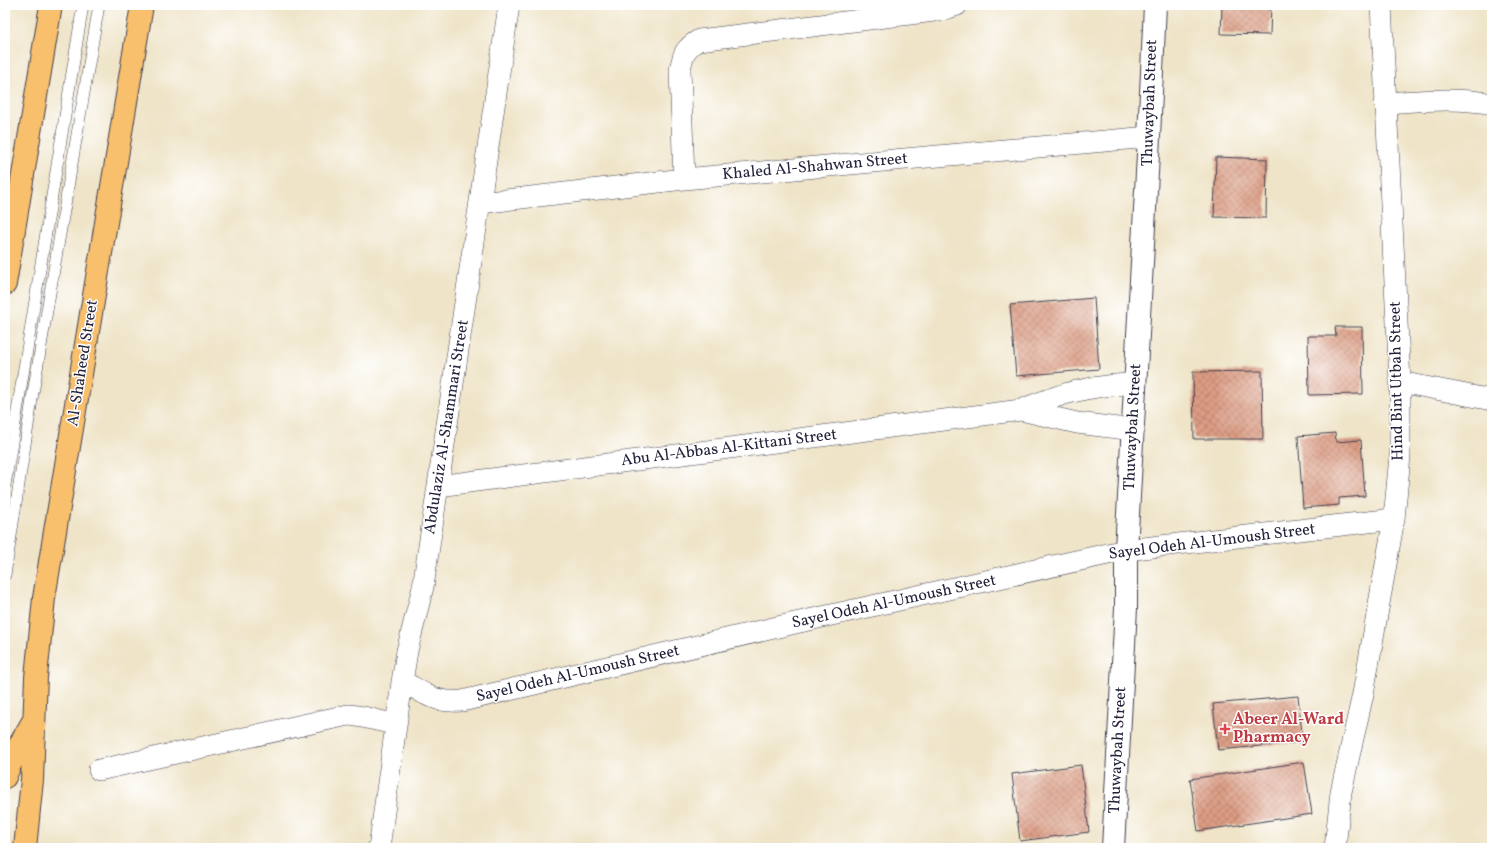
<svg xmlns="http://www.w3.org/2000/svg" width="1497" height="853" font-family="Vollkorn,serif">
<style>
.building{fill:url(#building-cross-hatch)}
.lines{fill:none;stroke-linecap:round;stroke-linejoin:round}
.service-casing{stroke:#413f50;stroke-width:12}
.minor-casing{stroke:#413f50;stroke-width:22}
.tertiary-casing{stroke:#413f50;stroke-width:24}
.trunk-casing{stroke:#413f50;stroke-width:24}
.service{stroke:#fff;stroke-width:11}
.minor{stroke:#fff;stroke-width:21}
.tertiary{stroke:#fff;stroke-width:22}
.trunk{stroke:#f8bf6c;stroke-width:22}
.health-dot{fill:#e0444e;stroke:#fff;stroke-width:1.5}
.labels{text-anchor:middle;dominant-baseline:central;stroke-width:3;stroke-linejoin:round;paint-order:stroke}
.street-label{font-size:16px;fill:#22223b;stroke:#fff}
.health-label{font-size:16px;font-weight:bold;fill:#be3a42;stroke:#fff;text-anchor:start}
</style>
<defs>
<pattern id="building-cross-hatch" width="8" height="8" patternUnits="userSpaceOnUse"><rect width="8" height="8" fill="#dd9d84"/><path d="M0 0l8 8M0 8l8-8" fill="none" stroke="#b3806d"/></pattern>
</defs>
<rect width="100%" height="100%" fill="#fff"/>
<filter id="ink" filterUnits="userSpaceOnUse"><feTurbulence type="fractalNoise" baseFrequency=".025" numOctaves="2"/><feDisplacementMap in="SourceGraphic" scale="8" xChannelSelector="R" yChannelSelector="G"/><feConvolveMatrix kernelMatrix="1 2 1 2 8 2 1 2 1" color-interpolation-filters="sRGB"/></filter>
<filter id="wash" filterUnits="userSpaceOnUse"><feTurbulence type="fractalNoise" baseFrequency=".012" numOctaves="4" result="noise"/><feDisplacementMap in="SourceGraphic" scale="16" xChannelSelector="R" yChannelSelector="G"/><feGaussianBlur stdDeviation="0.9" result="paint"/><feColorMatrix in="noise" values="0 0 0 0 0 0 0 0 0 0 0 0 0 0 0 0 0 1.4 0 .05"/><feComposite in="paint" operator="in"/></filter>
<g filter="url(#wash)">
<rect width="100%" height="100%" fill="#efe4c8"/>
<g id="blocks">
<path class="building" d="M1222,5H1271L1270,35L1221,34Z
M1216,157L1267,159L1266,218L1214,217Z
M1094,298L1099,369L1016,376L1010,305Z
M1335,327H1362L1363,394L1309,395L1308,336H1336Z
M1262,371L1263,439H1194L1193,372Z
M1335,433L1336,442L1361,440L1365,496L1339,498V505L1303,508L1298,436Z
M1298,696L1303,742L1218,750L1213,704Z
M1304,762L1312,814L1198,831L1190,779Z
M1081,765L1089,832L1020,841L1012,774Z"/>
</g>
</g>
<g filter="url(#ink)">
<use href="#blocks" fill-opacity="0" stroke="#413f50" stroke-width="1"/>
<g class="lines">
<defs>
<path id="service" d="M5,485L83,5
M5,575L33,393L99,5"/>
<path id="minor" d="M1385,103C1420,101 1457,97 1492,104
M684,179L680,70C683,54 685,48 699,40L942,10L957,5
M480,203L684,179L1149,137
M1400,382L1492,400
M1021,410L1077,423L1134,430
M438,486L1021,410C1039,403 1057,395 1077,391C1096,386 1116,385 1136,383
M402,682C411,685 417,690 425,694C437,701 449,702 462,701L795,623L1126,550L1394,519
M99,770L348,715C365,716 380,722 396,724
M379,848L402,682L407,651L423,587L509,5
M1335,848L1341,792L1363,694L1394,519L1400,456V382L1381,5"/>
<path id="tertiary" d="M1113,848L1126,608V550L1149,137L1155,5"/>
<path id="trunk" d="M5,284L51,5
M5,777L15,753L32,723
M25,848L32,780L36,677L44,598L142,5"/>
</defs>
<use href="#service" class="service-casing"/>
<use href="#minor" class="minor-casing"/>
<use href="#tertiary" class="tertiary-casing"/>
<use href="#trunk" class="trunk-casing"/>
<use href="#service" class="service"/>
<use href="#minor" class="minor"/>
<use href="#tertiary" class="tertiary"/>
<use href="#trunk" class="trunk"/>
</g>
</g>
<path class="health-dot" d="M1223 723h4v4h4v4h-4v4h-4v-4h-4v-4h4z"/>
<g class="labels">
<g class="street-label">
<text transform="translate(1150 103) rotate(-88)">Thuwaybah Street</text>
<text transform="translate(815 167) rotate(-5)">Khaled Al-Shahwan Street</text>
<text transform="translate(83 363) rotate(-81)">Al-Shaheed Street</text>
<text transform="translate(1397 381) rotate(-91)">Hind Bint Utbah Street</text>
<text transform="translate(447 427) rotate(-81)">Abdulaziz Al-Shammari Street</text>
<text transform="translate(1133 427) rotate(-87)">Thuwaybah Street</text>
<text transform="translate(729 448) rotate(-7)">Abu Al-Abbas Al-Kittani Street</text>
<text transform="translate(1212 542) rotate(-7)">Sayel Odeh Al-Umoush Street</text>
<text transform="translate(894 602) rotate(-12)">Sayel Odeh Al-Umoush Street</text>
<text transform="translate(578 674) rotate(-13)">Sayel Odeh Al-Umoush Street</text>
<text transform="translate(1118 750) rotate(-87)">Thuwaybah Street</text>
</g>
<g class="health-label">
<text x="1233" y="720">Abeer Al-Ward<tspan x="1233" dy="18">Pharmacy</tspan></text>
</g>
</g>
<rect width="1497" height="853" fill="none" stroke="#fff" stroke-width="20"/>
</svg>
